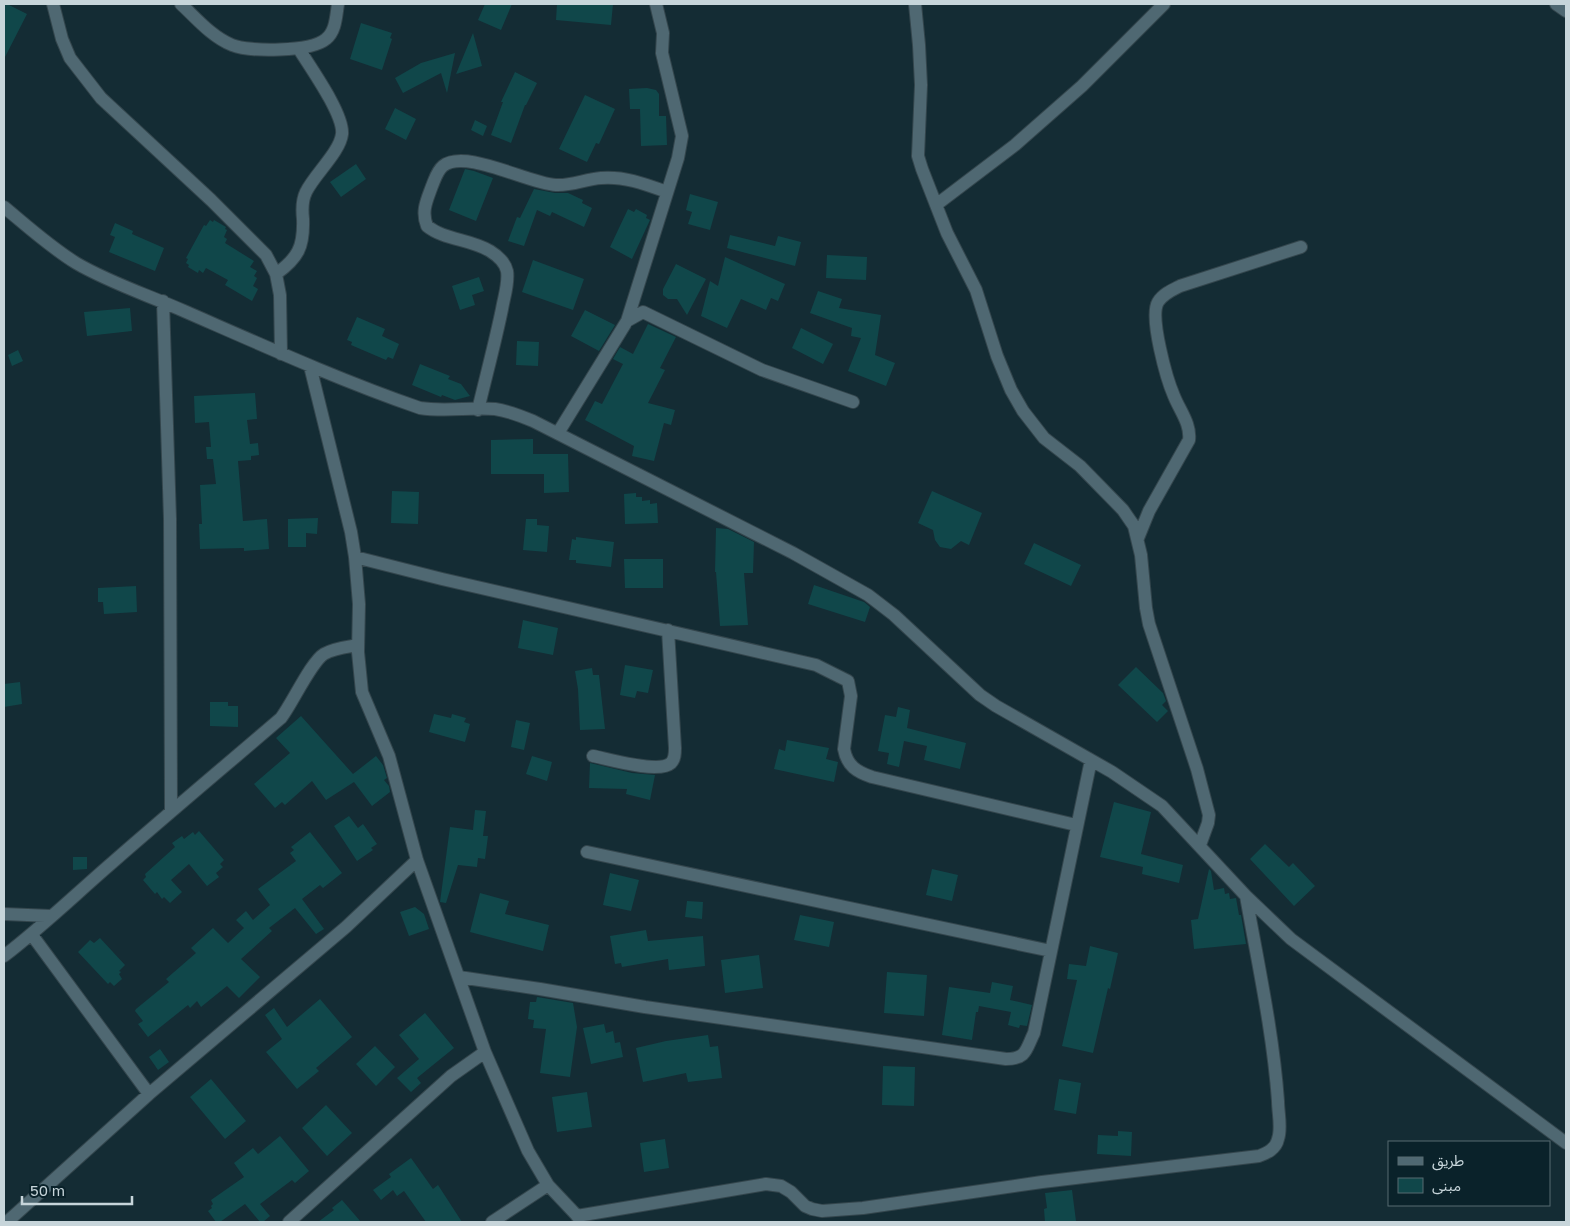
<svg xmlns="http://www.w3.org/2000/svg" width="1570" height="1226" font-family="'Golos Text','Noto Sans Arabic',sans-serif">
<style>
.building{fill:#10474a}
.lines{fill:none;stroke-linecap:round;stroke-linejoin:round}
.street-casing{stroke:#34464d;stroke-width:14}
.street{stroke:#4f6872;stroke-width:12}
</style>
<rect width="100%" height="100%" fill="#142c34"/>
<path class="building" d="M4,4H7L27,14L4,59Z
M485,4H512L501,30L478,20Z
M557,4H613L611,25L556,20Z
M361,23L392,33L390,38L392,39L382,70L350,59Z
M473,33L482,66L456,74Z
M455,53L447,93L441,73L403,93L395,78L421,63Z
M515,72L537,83L526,105H525L511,143L491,135L503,102H501Z
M647,88L656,90L659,94V116H666L667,145L641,146L640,109H630L629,89Z
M585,95L615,109L599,144L596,143L587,162L559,149Z
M395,108L416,119L406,140L385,129Z
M475,120L487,126L483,136L471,130Z
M356,164L366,179L341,197L330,182Z
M465,169L474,171L493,178L476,221L449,210Z
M534,189L555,193H568L583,200L582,203L592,208L584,227L552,212L550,216L537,210L524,246L508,241L517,217L520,218Z
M690,194L718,202L710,230L688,224L692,212L686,210Z
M628,209L634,212L636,209L647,215L646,218L650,220L632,259L610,247Z
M210,220L213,222L214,220L226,227L225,229L227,230L224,237L227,239L225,243L254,261L250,267L257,271L254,276L257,278L253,286L258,289L252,301L225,285L228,280L206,268L203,273L199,270L198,273L188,267L189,265L186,263L188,259L186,258L204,225L206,226Z
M115,223L133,231L132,234L164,248L155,271L109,252L115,237L110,235Z
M730,235L775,246L778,236L801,242L795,266L727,248Z
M827,255L867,257L866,280L826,278Z
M725,257L785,284L778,301L771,298L766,310L741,299L727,328L701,316L710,281L718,286Z
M533,260L584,279L573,310L522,292Z
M676,264L706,279L687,315L677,299H668L663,295V289Z
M479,277L484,291L472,295L475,305L460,310L452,286Z
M818,291L842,299L839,308L881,315L875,355L895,363L886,386L848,371L861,338L851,336L852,328L810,313Z
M130,308L132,331L87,336L84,312Z
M585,310L615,325L599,351L571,336Z
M357,317L385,329L382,336L399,344L393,359L388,357L386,360L351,345L352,342L347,340Z
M648,324L676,337L660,368L665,370L648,403L675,410L671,425L664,423L654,461L632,456L634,446L585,420L595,401L602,404L623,364L613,359L620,347L633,354Z
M801,328L833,344L823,364L792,348Z
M517,341L539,342L538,366L516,365Z
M18,350L23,361L12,366L8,355Z
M420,364L450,376L448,379L461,384L470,396L455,400L442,395L441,397L412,385Z
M255,393L257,419L247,420L250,444L258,443L259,455L251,456V460L238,461L243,521L267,519L269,549L244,551V548L200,549L199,524H202L200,485L216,484L213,459H207L206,447H211L209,422L195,423L194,396Z
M533,439V454H568L569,492L544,493V474H491V440Z
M392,491L419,492L418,524L391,523Z
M932,491L982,513L969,545L961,541L951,549L940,547L935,540L933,530L918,523Z
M636,493V497H642V501L650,500V504L657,503L658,523L625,524L624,494Z
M318,518L317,534L306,533V547H288V519Z
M526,519H537V525L549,526L547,552L523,550Z
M716,528L728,529L754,542L753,573H744L748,625L720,626L716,572H715Z
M576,537L614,542L611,567L576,563V560H569L572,539L576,540Z
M1034,543L1081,565L1071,586L1024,564Z
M624,559H663V588H625Z
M814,585L864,602L870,607L865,622L808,604Z
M136,586L137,612L104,614L103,602H98V588Z
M523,620L558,628L553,655L518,648Z
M625,665L653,670L648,693L637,691L635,698L620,695Z
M1136,667L1163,693L1166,701L1162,705L1168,711L1157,722L1118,685Z
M592,668L593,675H599L605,729L580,730L578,689L575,671Z
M20,682L22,704L4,707V684Z
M210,702H228V706H238V727L210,726Z
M898,707L910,710L907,728L966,743L960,769L924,760L927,746L904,741L899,767L887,764L889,753L878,751L885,715L896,717Z
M434,714L451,718L452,714L466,718L464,722L470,724L465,742L429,732Z
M301,716L353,774L376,756L383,765L387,778L384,780L389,786L390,792L372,806L354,782L326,800L312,781L285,805L282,802L275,808L254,784L290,753L276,738Z
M516,720L530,723L524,750L511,747Z
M787,740L829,748L826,759L838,762L834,782L774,769L779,749L785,751Z
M532,756L552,762L547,781L526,774Z
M590,763L632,773L655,775L650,800L626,794L627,789L589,788Z
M1114,802L1151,812L1141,854L1183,865L1179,883L1142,874L1143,867L1100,857Z
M475,810L486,811L483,836H488L485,859L478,858L477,867L458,865L446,903L440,902L450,827L473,830Z
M349,816L358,828L363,824L377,844L371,848L373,850L357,861L334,826Z
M199,831L224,860L220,864L223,867L216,873L219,877L207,886L189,864L171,880L182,892L170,903L164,897L162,899L157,892L155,894L143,880L146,877L145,874L175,847L172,843L182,836L184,839L193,832L195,835Z
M310,832L342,873L323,888L320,885L302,899L324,929L316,934L295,908L269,928L272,931L241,959L260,977L239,998L227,986L201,1007L197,1001L190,1008L188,1005L148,1037L138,1024L143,1021L135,1011L136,1009L169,982L166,979L196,953L191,948L213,928L228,943L244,928L236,920L246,911L253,920L270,905L258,889L296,861L290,853L294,850L291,847Z
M1265,844L1289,867L1293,863L1315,886L1294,906L1250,859Z
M73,857H87V869L73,870Z
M932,869L958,875L952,901L926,895Z
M1209,869L1211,871L1214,890L1224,888L1225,894L1229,893L1230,899L1236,898L1239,915H1241L1246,944L1194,949L1191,920L1198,919Z
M610,873L639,880L631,911L603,905Z
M480,893L509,901L505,914L549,925L543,951L470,932Z
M687,901L703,902L702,919L685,917Z
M415,907L424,914L429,929L409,936L400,912Z
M800,915L834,922L829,947L794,940Z
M646,930L648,941L703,936L705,966L669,970L668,959L622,967L621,963L615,964L610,936Z
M100,938L125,965L119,971L121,972L119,974L122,979L114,986L110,982L108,984L78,952L90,940L94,943Z
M1090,946L1118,953L1110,989L1108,988L1093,1053L1062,1046L1077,980L1067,979L1069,964L1086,966Z
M759,955L763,988L725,993L721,960Z
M887,972L927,975L924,1016L884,1013Z
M992,982L1013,986L1010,1000L1032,1005L1027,1026L1020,1025L1019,1028L1008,1025L1011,1012L979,1006L978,1012H976L972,1040L942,1035L949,987L990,993Z
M537,997L573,1003L577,1027L570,1077L540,1073L546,1029L533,1028L534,1020L528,1019L530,1002H536Z
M320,999L352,1037L316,1068L319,1071L297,1089L266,1052L282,1039L265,1015L274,1008L287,1027Z
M425,1013L454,1048L417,1078L421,1083L411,1092L397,1078L419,1059L399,1035Z
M604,1024L606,1033L613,1031L615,1043L620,1042L623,1057L591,1064L583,1028Z
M708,1035L710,1047L718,1046L722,1078L688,1082L686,1073L643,1082L636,1048L666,1041Z
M375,1046L395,1067L376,1086L356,1064Z
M160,1049L169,1062L158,1070L149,1057Z
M883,1066L915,1067L914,1106L882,1105Z
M211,1079L246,1121L225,1139L190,1097Z
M1059,1079L1081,1083L1076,1114L1054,1110Z
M587,1092L592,1127L557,1132L552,1097Z
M326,1105L352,1133L327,1156L302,1128Z
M1118,1131L1132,1132L1131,1156L1097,1154L1098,1135L1118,1136Z
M280,1136L309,1171L295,1183L292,1180L260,1204L270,1216L263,1222H260L245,1204L220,1222H216L208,1211L212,1208L211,1206L213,1204L211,1200L244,1177L234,1163L253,1148L258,1154Z
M665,1139L669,1168L644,1172L640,1143Z
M411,1158L433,1189L438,1185L462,1222H426L404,1191L397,1196L393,1190L381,1200L373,1190L391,1177L389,1174Z
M1072,1190L1076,1221L1045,1222L1044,1209L1047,1208L1045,1193Z
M342,1200L361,1222H318L334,1210L332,1208Z"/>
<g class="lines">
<defs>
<path id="street" d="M53,4L62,39L70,58L101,98L211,200L266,255L276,274L280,295L281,354
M181,4C196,18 212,37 232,45C249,52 311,52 326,39C336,31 336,16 338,4
M915,4L919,45L921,85L918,156L922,169L947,233L976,290L997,356L1011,390L1023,411L1044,438L1080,466L1123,510L1134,526L1141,555L1146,608L1149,624L1197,769L1209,815L1208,823L1200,845
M1556,4L1566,11
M936,205L1015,145L1082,86L1164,4
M4,207C27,226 50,247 76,263C110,283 148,295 184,311C262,345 339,380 420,408C445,412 470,407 495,409C509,411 521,416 533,421L793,553L868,595L894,615L980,695L996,706L1112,772L1162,806L1246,896L1291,939L1566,1143
M276,274C298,258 304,247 303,219C302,210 302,200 306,192C314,175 340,152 342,134C344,114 310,67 299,49
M163,301L170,519L171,811
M627,321L643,312L762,370L853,402
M310,366L351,532L355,557L359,604L358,652L362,692L389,756L417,860L485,1052L528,1151L548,1185L582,1221
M478,410C486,376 495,343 502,309C504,297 509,283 507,271C505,262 498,256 490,251C471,239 444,240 427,226C421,211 427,200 432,186C435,179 437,171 443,166C465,148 529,184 556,185C571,186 586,179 601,178C624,176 645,184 667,192
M558,433L627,321L678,158L682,136L662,53L663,33L656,4
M1138,538L1149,511L1189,440C1191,424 1180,411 1174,396C1167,380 1149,317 1158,302C1163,294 1172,290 1180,286L1301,247
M355,557L442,579L816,665L848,681L851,696L844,749C847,766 857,772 872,777L1076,825
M593,756C608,759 659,774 671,763C675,759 675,753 675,748L668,630
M587,852L1051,951
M4,914L51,916
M32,935L149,1094
M4,956C42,927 77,893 113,862C169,813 225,766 281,718C292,704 311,662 324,654C334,648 347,647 358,645
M459,977L540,989L645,1007L1006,1059C1027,1059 1026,1049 1034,1033L1091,760
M577,1216L766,1184L781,1186L791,1192L805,1206L812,1209L822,1211L863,1208L1042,1182L1259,1156C1267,1153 1276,1149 1278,1139C1282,1128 1278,1113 1278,1101C1273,1032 1258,964 1246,896
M7,1222L149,1094L346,927L417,860
M289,1222L451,1076L485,1052
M492,1222L548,1185"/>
</defs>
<use href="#street" class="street-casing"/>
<use href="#street" class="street"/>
</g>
<rect width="1570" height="1226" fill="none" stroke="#c7d5da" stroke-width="10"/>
<rect x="1388" y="1141" width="162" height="65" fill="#0a222a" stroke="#566a70"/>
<rect x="1398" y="1157" width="25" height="8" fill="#4f6872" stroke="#566a70"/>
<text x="1432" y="1166" font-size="15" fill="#c7d5da">طريق</text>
<rect x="1398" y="1178" width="25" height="15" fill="#10474a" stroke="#566a70"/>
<text x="1432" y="1191" font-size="15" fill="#c7d5da">مبنى</text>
<path d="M22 1196v8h110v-8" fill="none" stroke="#c7d5da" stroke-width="2.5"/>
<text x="30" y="1196" font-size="15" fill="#c7d5da" stroke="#0a222a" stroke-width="4" paint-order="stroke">50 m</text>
</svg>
